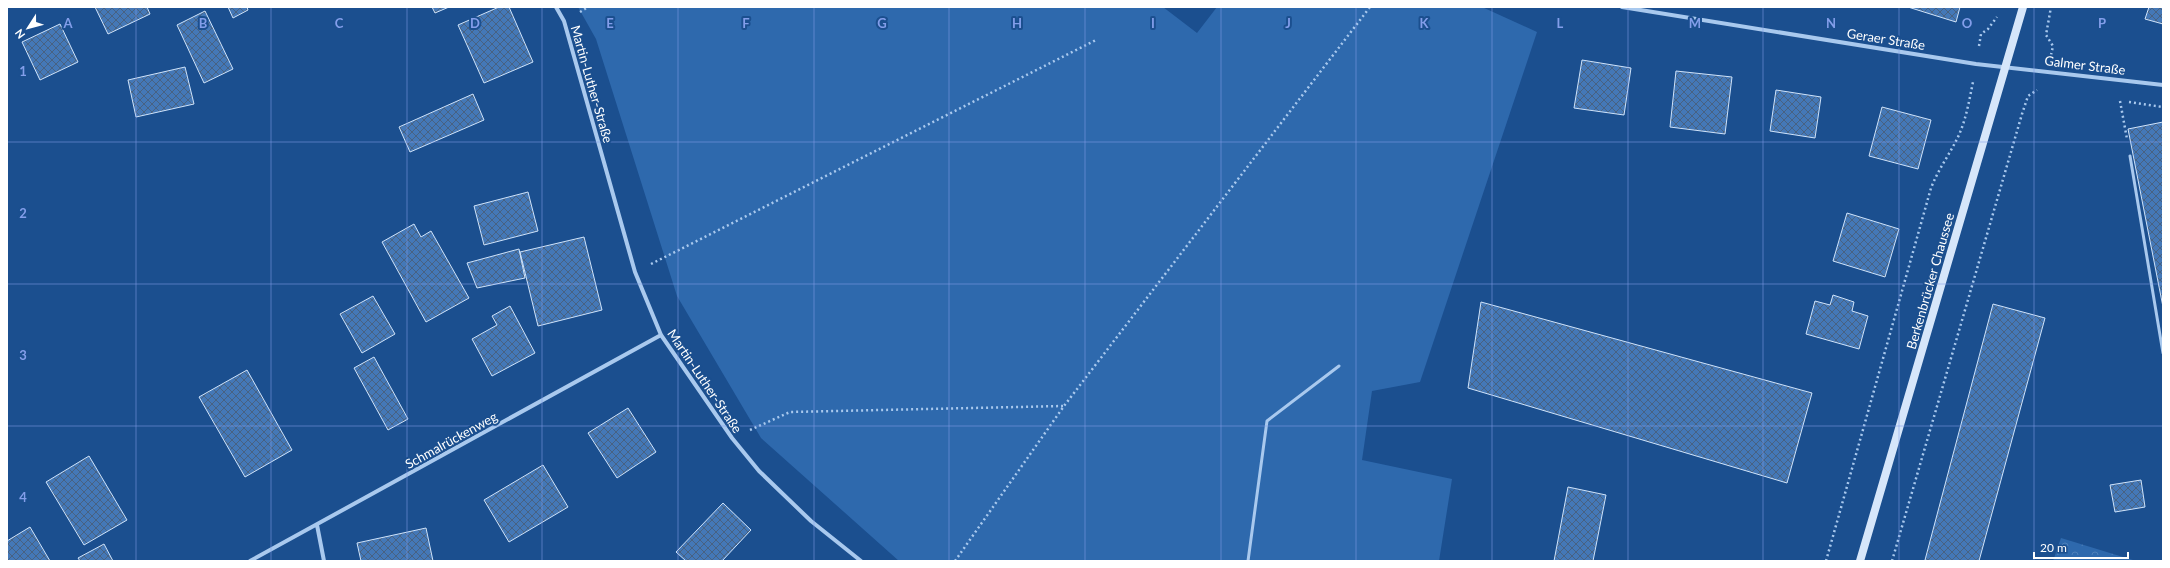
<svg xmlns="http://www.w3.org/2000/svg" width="2170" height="568" font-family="Lato,sans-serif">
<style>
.forest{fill:url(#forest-crowns)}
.garden{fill:#2e69ad}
.building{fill:url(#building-cross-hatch);stroke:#cfe3fa}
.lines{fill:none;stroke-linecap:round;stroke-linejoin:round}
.path{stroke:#a9c9ee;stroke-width:2.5;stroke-dasharray:2 3;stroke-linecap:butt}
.lane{stroke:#a9c9ee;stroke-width:3}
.street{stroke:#a9c9ee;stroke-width:4}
.secondary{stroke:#d6e6fa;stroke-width:8}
.grid{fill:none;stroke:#839eea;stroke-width:1;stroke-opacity:0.55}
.labels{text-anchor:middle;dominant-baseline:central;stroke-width:4;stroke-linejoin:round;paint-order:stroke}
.street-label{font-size:13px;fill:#fff;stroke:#1b4f8f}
.grid-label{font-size:13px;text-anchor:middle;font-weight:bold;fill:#839eea;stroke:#1b4f8f;stroke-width:4;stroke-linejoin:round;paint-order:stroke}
</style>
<defs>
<pattern id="forest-crowns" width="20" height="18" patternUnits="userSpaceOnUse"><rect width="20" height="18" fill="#2e69ad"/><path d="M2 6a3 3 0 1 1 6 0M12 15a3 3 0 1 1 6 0" fill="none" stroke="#4d80b9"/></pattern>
<pattern id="building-cross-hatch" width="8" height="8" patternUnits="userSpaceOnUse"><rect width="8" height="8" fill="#4478b7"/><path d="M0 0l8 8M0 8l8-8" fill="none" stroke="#486282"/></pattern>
</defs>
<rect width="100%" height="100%" fill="#1b4f8f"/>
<path class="forest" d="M2061,538L2136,561H2053Z"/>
<path class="garden" d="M578,7H1163L1197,33L1217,7H1482L1537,32L1420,382L1372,391L1362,460L1452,479L1439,561H899L761,438L677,296L596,39Z"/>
<path class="building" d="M95,7H147L150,14L108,34Z
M228,7H247L248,10L233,18Z
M432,7H449L435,13Z
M499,7H509L533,62L484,83L458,25Z
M1908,7H1960L1956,22Z
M2149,7H2163V24L2145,19Z
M205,11L233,69L204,83L177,25Z
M60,24L78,62L40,80L22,42Z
M1582,60L1631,68L1624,115L1574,108Z
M185,67L194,104L136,117L128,80Z
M1676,71L1732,77L1725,134L1670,127Z
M1776,90L1821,97L1815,138L1770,131Z
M473,94L484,120L410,152L399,127Z
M1882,107L1931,120L1918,169L1869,156Z
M2163,122V307L2128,129Z
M528,192L538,231L484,245L474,206Z
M1847,213L1899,229L1885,277L1833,261Z
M414,224L421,237L431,231L469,298L426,322L382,242Z
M584,237L602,310L538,326L520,252Z
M519,249L525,278L477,288L467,263Z
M1833,295L1854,302L1852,311L1868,316L1859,349L1806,334L1815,301L1830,305Z
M373,296L395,334L362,353L340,314Z
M1481,302L1812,393L1787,483L1468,388Z
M1993,304L2045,318L1979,561H1928L1925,560Z
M510,306L535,353L492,376L472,339L497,325L492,316Z
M374,357L408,419L388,430L354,368Z
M247,370L292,450L245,477L199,397Z
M628,408L656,452L617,478L588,433Z
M89,456L127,520L84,545L46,482Z
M543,465L568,507L509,542L484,500Z
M2141,480L2145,507L2115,512L2110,485Z
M1568,487L1606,495L1593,561H1554Z
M723,503L751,530L722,561H686L676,552Z
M30,527L50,561H7V541Z
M426,528L433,561H361L357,543Z
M104,544L113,561H80L78,558Z"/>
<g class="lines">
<path class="path" d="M580,12L588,7
M1979,46L1981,34L1988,29L1997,17
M2051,55L2053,46L2046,35L2051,7
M2120,101L2127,139
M2129,102L2163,107
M651,264L1096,40
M750,430L790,412L1063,406
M955,561L1064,406L1370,7
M1826,561L1931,188C1938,170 1949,155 1957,139C1966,121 1969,101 1973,82
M1892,561L2022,114L2028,96L2037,90"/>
<path class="lane" d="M2130,156L2163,353
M1248,561L1267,421L1339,366"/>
<path class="street" d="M556,7L564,21L635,272L661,335L732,438L759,471L811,521L861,561
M1622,7L1976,64L2163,85
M317,525L324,561
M250,561L661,335"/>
<path class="secondary" d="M1860,561L2023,7"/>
</g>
<path class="grid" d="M136,7V561M271,7V561M407,7V561M542,7V561M678,7V561M814,7V561M949,7V561M1085,7V561M1221,7V561M1356,7V561M1492,7V561M1628,7V561M1763,7V561M1899,7V561M2034,7V561M7,142H2163M7,284H2163M7,426H2163"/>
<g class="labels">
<g class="street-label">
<text transform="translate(1886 39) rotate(9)">Geraer Straße</text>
<text transform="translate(2085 65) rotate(7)">Galmer Straße</text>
<text transform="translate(592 84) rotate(74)">Martin-Luther-Straße</text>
<text transform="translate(1930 281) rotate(-74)">Berkenbrücker Chaussee</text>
<text transform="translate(705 381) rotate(56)">Martin-Luther-Straße</text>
<text transform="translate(451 440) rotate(-29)">Schmalrückenweg</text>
</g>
</g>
<g class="grid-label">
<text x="68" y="28">A</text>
<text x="203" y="28">B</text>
<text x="339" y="28">C</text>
<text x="475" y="28">D</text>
<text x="610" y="28">E</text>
<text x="746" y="28">F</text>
<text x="882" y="28">G</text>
<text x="1017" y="28">H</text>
<text x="1153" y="28">I</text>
<text x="1288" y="28">J</text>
<text x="1424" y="28">K</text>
<text x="1560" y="28">L</text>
<text x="1695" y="28">M</text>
<text x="1831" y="28">N</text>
<text x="1967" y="28">O</text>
<text x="2102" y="28">P</text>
<text x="23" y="76">1</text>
<text x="23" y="218">2</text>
<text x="23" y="360">3</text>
<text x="23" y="502">4</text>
</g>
<rect width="2170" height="568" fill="none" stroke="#ffffff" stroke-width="16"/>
<g transform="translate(28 28) rotate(234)" stroke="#1b4f8f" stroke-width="3" paint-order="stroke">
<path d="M0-3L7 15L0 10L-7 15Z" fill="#ffffff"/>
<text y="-6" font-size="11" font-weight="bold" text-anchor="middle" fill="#ffffff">N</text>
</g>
<path d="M2034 552v6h94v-6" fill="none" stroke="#ffffff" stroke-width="2"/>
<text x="2040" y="552" font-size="12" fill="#ffffff" stroke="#1b4f8f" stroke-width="3" paint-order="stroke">20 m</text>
</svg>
